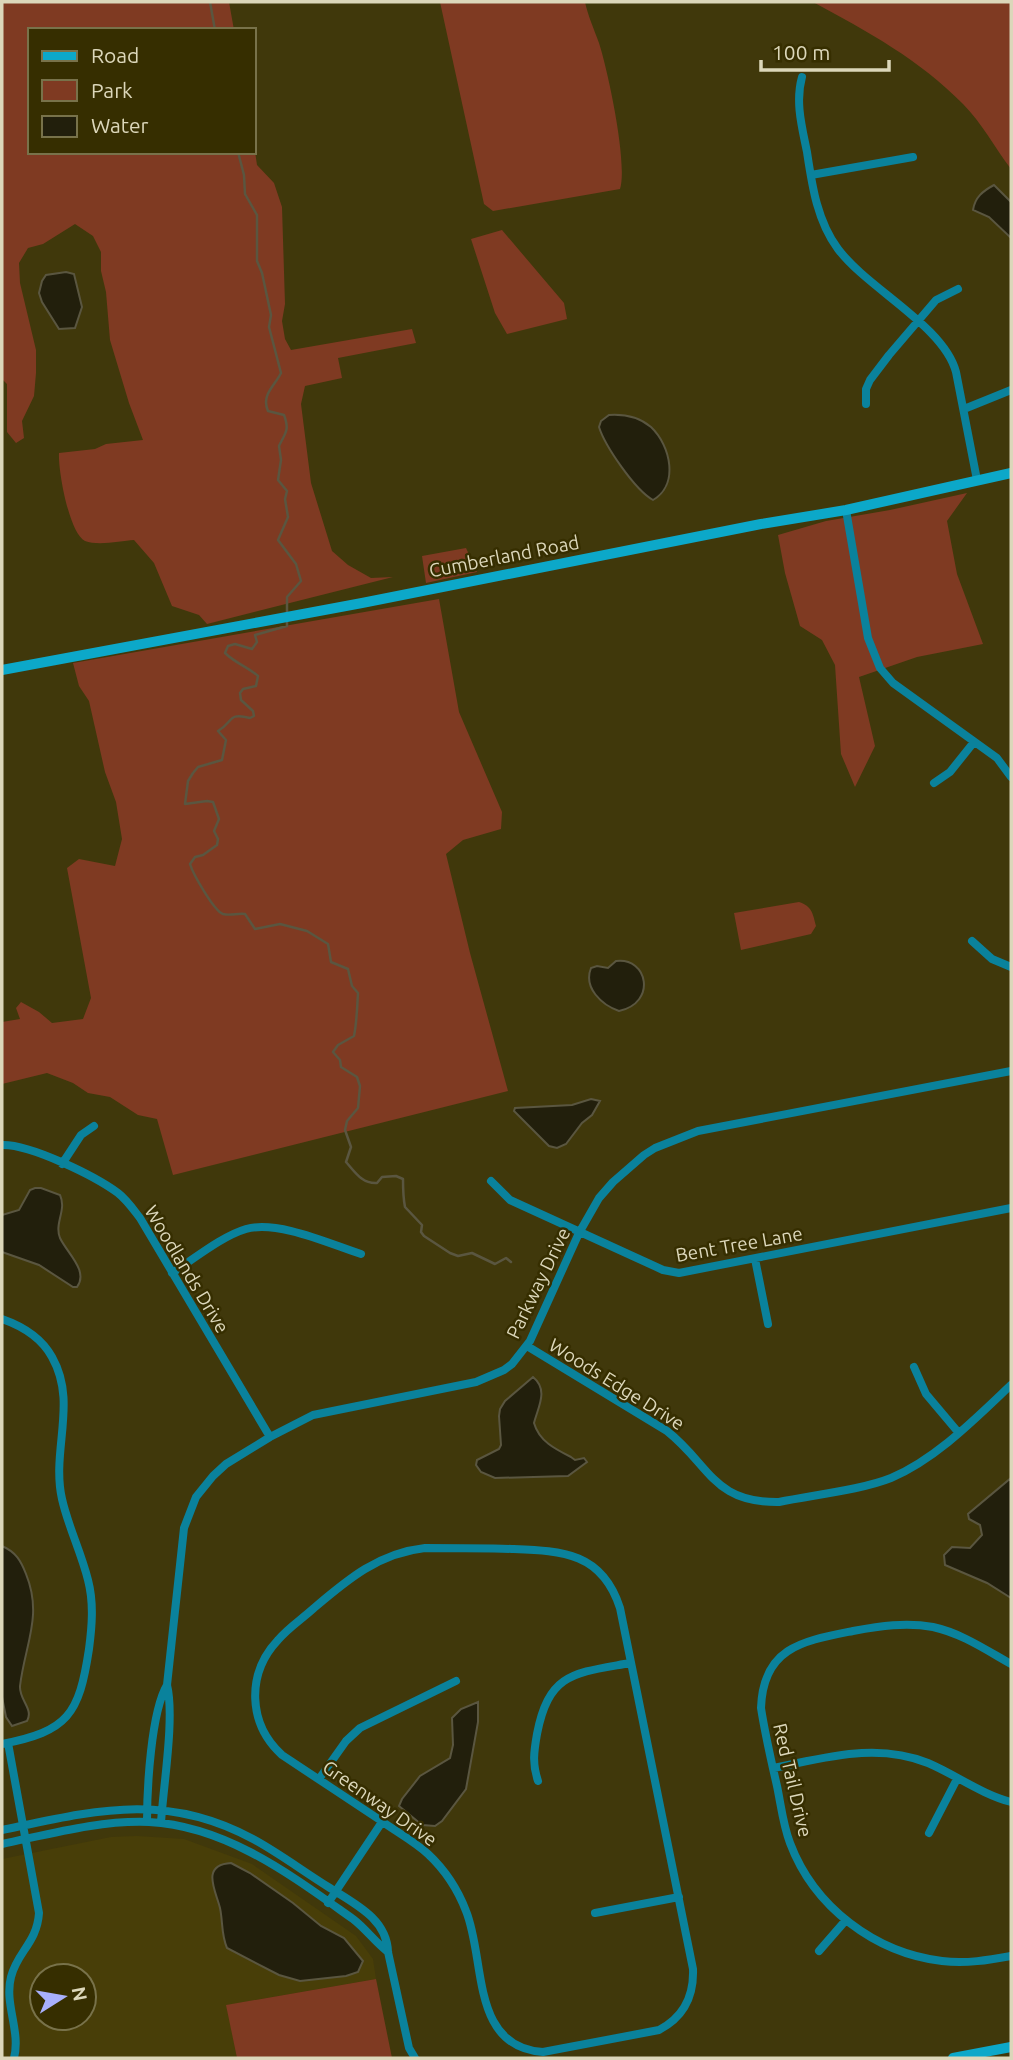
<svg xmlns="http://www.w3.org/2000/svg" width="1013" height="2060" font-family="Ubuntu,sans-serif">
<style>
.built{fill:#483e08;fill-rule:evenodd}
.green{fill:#7f3a22}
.water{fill:#221f0c;stroke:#5a5640;stroke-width:2}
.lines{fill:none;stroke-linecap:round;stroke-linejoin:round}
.stream{stroke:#5a5640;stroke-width:2.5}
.street{stroke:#0a829c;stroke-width:8}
.secondary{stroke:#0ca8c9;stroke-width:10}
.labels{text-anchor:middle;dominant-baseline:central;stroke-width:5;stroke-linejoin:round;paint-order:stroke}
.street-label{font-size:19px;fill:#dcd7ba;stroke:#362e00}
</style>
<rect width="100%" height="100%" fill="#40380b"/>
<path class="built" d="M137,1836L184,1839L252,1864L356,1936L373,1959L376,1979L227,2005L237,2058H2V1859L111,1837ZM42,1976H84V2018H42Z"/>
<path class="green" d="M2,2H229L234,30H30V152H254V145L257,165L274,183L282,207L285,304L282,321L285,339L291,350L412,329L416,343L338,358L342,378L305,386L301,404L311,483L332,551L348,565L371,578L393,577L207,624L199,615L172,606L154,563L134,540C121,541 98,546 85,541C69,533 58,470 59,453L95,449L106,444L143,440L129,403L110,340L106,292L101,271V252L93,236L75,224L43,244L28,248L19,263L20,283L36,350V373L34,396L22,421L24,438L16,443L7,432V384L2,379Z
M440,2H585C588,16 594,29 599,43C608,71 628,164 620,189L493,211L484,204Z
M813,2H1011V169C995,148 982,123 963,104C920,60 867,31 813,2Z
M502,230L564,303L567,319L507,334L495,313L471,239Z
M967,493L947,521L957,574L983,644L917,657L859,677L875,746L855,787L841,754L835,665L822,640L800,626L785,573L778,535L826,521L890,510Z
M466,548L477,572L426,583L422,556Z
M439,599L459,712L502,812L501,829L463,840L446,854L470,953L508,1091L173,1175L157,1119L138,1115L110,1097L88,1093L73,1083L47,1073L2,1084V1022L20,1019L16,1008L21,1002L39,1012L52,1023L83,1019L91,998L67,868L79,859L115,866L122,839L116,802L105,772L89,701L79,686L73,663Z
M799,902C812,906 813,914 816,926L811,934L741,950L734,913Z
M376,1979L392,2058H237L226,2005Z"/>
<path class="water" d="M994,185L1011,202V238L989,217L973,210C975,197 983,191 994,185Z
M66,272L74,274L82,307L75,328L59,329L42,302L39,293L42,281L46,275Z
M609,415C624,414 639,417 651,427C671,446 679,485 653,500C635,490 605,446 599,427L601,421Z
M616,961C648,957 657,1003 619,1011C602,1005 583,988 591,968L597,966L608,968Z
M591,1099L600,1101L592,1115L582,1123L566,1144L557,1148L549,1146L514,1111L515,1108L572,1105Z
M35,1188H41L60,1195C67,1210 54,1223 60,1238C67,1253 89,1271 77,1287H73L39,1265L2,1252V1215L19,1210L30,1190Z
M533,1377C549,1390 538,1407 534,1423C539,1441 555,1449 571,1457L575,1460L584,1458L587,1462L568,1476L495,1478L481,1472L476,1465L477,1460L499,1449L501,1445L499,1416L500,1409L505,1401Z
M1011,1478V1598L987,1583L945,1565L944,1555L952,1547L970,1548L982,1535L980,1525L969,1519L968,1514Z
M2,1546C16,1552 21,1561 26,1574C43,1616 25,1644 20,1686C19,1700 34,1709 27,1721L12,1726L6,1717L2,1697Z
M478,1702V1722L466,1789L442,1821L435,1826L422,1825L399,1806L402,1799L420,1776L450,1758L453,1745L452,1718L461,1709Z
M231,1863L250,1873L293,1903L321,1926L344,1938L363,1961L358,1972L346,1976L300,1981L279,1975L227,1948C221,1934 223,1922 220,1908C216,1891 200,1865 231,1863Z"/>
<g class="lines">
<path class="stream" d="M210,2L215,30
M238,152L244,175L245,194L257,215V261L262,273L271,315L269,327L281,373C274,387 261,395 268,411L284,415C290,431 285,433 279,446L281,460L278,480L287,491L285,499L288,517L278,540L296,564L301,581L287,597V612
M287,619V626L255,635L257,642L252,649L235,644L228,646L225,653C235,663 248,667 258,676L256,686L243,689L240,693L241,700L253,711L254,716L250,718C227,712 234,722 218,731L226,740L222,760L198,767L193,773L188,781L185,804L207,801L213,802L219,819L214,831L218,839L217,845L203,855L195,857L190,864C193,874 214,911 223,914C230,916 238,913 245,914L255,929L280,924L307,931L328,944L331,962L348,969L352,986L358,993C357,1008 357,1021 354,1036L338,1045L333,1052L340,1060L341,1067L357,1077L360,1086L358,1108L347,1121L345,1130L351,1147L346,1162C355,1172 362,1184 377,1183L382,1177L396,1176L403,1179C403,1189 403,1197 405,1207L422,1225L421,1232L424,1236L450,1253L458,1256L472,1253L495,1264L506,1258L511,1262"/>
<path class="street" d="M802,77C795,102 802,127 807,152C812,185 817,221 838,249C868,289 944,326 956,372L977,480
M811,175L913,157
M866,404V389L870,380L889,355L936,300L958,289
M964,409L1011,390
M846,510L868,638L880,668L893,683L997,758L1011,777
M934,783L950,772L974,742
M972,941L992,959L1011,967
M2,1145C30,1144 95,1176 118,1193C127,1200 133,1209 140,1218L270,1437
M62,1164L81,1135L94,1126
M491,1181L510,1200L663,1270L679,1273L1011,1208
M755,1259L768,1324
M172,1273C194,1259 222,1236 246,1229C278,1220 330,1244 361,1254
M2,1319C22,1326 41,1337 52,1357C78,1403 51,1450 62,1499C68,1526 81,1552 88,1580C94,1603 92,1626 89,1649C79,1715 68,1731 2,1744
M527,1346L667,1431C711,1466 713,1503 779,1502C812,1495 861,1490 891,1478C936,1459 976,1418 1011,1385
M914,1367L926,1394L958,1432
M425,1548C454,1548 483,1548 512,1549C562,1551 602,1552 620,1608L693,1969C694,1996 684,2017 659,2030L543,2052C470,2047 486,1960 466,1911C458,1890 444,1869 428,1854C414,1841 395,1831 380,1820C347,1798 315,1777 282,1755C248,1724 246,1674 278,1640C288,1628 302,1619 314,1608C348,1579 379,1553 425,1548Z
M1011,1664C986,1650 961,1633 933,1627C906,1622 880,1626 853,1631C803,1641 763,1647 761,1708C765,1734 771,1760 777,1786C781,1805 783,1825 790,1843C814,1907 875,1953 942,1961C966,1964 989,1960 1011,1956
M8,1743L39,1913C37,1943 17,1952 11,1977C4,2004 21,2031 14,2058
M773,1768C825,1758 876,1742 928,1763C956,1775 981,1794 1011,1802
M319,1779L346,1741L360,1728L456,1681
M538,1781C532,1764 534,1751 537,1734C549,1672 575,1673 630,1663
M147,1822C147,1789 151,1712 167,1685
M161,1823C163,1788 175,1717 167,1685L184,1528L196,1497L213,1476L226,1464L270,1437L313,1415L476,1382L504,1370L512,1364L530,1341L579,1233L599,1198L613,1182L644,1155L655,1148L698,1131L1011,1071
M2,1830C93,1811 165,1791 253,1839C279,1853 304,1872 330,1888C355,1904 387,1919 388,1952L409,2048L415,2058
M929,1833L957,1779
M2,1844C50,1834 100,1820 149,1822C227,1826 292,1876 353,1919C366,1929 375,1942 388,1952
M328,1903L382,1822
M595,1913L679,1897
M819,1951L846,1920"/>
<path class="secondary" d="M2,670L362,603L761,524L846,510L1011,473
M953,2058L1011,2047"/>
</g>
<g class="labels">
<g class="street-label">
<text transform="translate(504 556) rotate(-11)">Cumberland Road</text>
<text transform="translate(739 1244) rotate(-10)">Bent Tree Lane</text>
<text transform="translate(187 1269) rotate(59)">Woodlands Drive</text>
<text transform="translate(538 1283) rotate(-64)">Parkway Drive</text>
<text transform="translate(617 1384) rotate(32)">Woods Edge Drive</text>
<text transform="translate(793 1780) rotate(77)">Red Tail Drive</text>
<text transform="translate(380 1803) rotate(35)">Greenway Drive</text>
</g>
</g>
<rect width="1013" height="2060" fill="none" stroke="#dcd7ba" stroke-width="7"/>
<rect x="28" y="28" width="228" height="126" fill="#362e00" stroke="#78724a" stroke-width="2"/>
<rect x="42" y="51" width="35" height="10" fill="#0ca8c9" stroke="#78724a" stroke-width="2"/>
<text x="91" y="63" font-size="21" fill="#dcd7ba">Road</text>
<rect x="42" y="80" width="35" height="21" fill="#7f3a22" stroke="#78724a" stroke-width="2"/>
<text x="91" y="98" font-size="21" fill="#dcd7ba">Park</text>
<rect x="42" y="116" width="35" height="21" fill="#221f0c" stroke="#78724a" stroke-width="2"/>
<text x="91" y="133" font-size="21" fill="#dcd7ba">Water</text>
<g transform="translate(63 1997) rotate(79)"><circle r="33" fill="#362e00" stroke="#78724a" stroke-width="2"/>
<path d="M0-5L12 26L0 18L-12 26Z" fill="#a8b0fc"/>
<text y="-10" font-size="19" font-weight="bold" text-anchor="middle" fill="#dcd7ba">N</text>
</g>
<path d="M761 60v10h128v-10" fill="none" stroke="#dcd7ba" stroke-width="3.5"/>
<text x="772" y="60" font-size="21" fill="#dcd7ba" stroke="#362e00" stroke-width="5" paint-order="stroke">100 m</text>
</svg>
